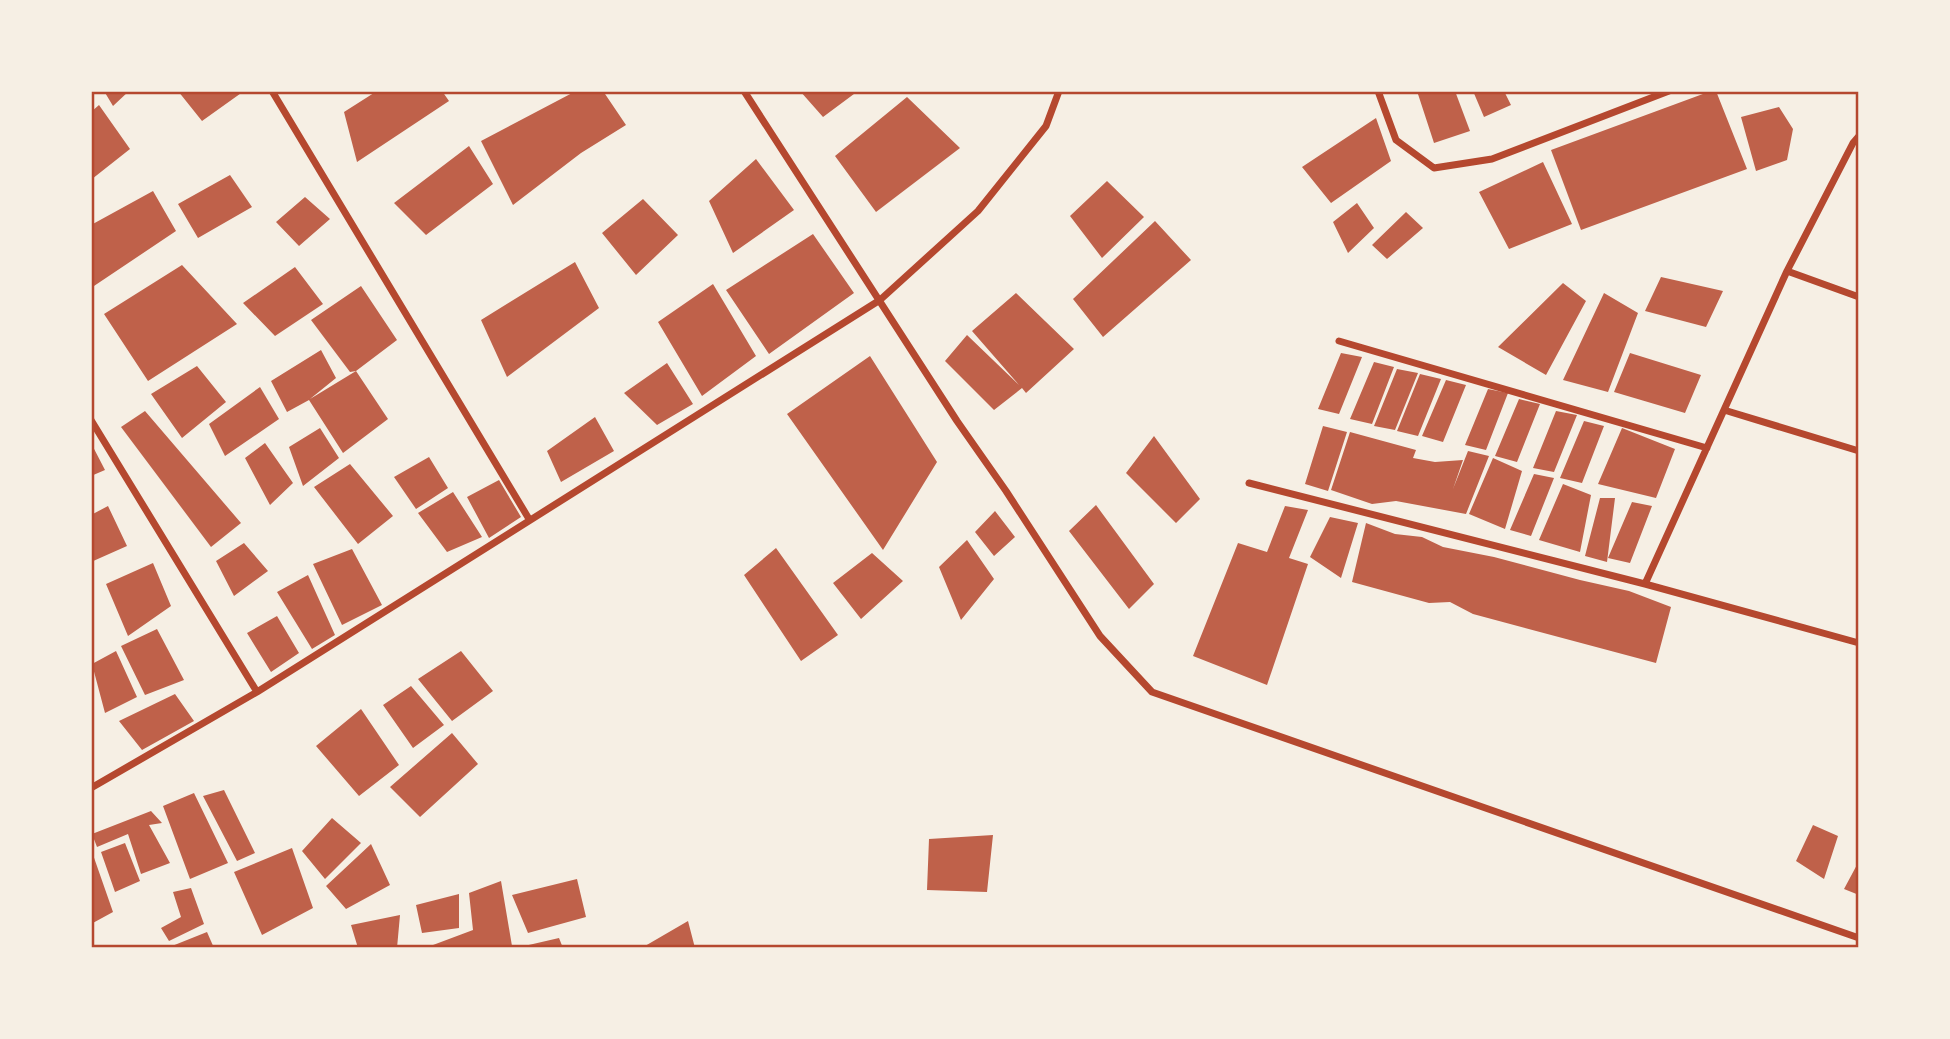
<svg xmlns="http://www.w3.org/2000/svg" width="1950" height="1039" font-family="'Varela Round',sans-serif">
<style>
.building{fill:#bf614a}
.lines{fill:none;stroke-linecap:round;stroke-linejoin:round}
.minor{stroke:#b5482f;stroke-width:7}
.neatline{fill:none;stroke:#b5482f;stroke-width:2.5}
</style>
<rect width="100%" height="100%" fill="#f6efe4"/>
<path class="building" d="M104,91H129L113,106Z
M178,91H244L202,121Z
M377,91H442L449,101L357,162L344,112Z
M576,91H603L626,125L581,153L513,205L481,141Z
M800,91H858L823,117Z
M1417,91H1455L1470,131L1434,143Z
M1473,91H1504L1511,105L1484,117Z
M1711,91H1716L1747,169L1581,230L1551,150Z
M907,97L960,148L876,212L835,156Z
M99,105L130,149L92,179L91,112Z
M1779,107L1793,129L1787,160L1756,171L1741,117Z
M1376,118L1391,161L1331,203L1302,167Z
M469,146L493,184L426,235L394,203Z
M756,159L794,210L733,253L709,201Z
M1543,162L1572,224L1509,249L1479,192Z
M230,175L252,207L198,238L178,204Z
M1107,181L1144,217L1102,258L1070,216Z
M153,191L176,231L91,288V225Z
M305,197L330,219L299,246L276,222Z
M643,199L678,235L636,275L602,233Z
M1357,203L1374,228L1348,253L1333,222Z
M1406,212L1423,228L1387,259L1372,245Z
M1155,221L1191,260L1103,337L1073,299Z
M813,234L854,293L769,354L726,290Z
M575,262L599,308L507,377L481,320Z
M182,265L237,324L148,381L104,314Z
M295,267L323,304L275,336L243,303Z
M1661,277L1723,291L1706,327L1645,311Z
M1563,283L1586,301L1546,375L1498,347Z
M713,284L756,356L702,396L658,322Z
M361,286L397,340L356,371L350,372L311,320Z
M1016,293L1074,349L1026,393L1022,388L994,410L945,361L967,335L1019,385L972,331Z
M1604,293L1638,313L1608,392L1563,380Z
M321,350L336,378L310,399L356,371L388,419L343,453L309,400L287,412L271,381Z
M1341,353L1362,357L1339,414L1318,409Z
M1630,353L1701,375L1685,413L1614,392Z
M870,356L937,462L883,550L787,414Z
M1374,362L1394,367L1372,424L1350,419Z
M667,363L693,404L657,425L624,393Z
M197,366L226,402L182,438L151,394Z
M1397,369L1418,373L1395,430L1374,426Z
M1420,374L1441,379L1418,436L1397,431Z
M1446,380L1466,385L1443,442L1422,436Z
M260,387L279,419L225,456L209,424Z
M1488,389L1508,393L1486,450L1465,445Z
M1519,399L1540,404L1517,462L1495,456Z
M145,411L241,523L211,547L121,427Z
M1556,411L1577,415L1554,472L1533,468Z
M595,417L614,451L561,482L547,451Z
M1584,421L1604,426L1582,483L1560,478Z
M1323,426L1347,432L1328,491L1305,484Z
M320,428L339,458L303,486L289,447Z
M1622,428L1675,449L1656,498L1598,484Z
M1350,432L1416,450L1413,458L1435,462L1463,460L1453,489L1468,451L1489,456L1466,514L1396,501L1372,504L1331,490Z
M1154,436L1200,499L1176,523L1126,473Z
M91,443L105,470L91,476Z
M265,443L293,483L270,505L245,458Z
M429,457L448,488L416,509L394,477Z
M1493,458L1522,471L1505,529L1469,514Z
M350,464L393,516L358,544L314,487Z
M1534,474L1554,478L1531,536L1510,530Z
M499,480L521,517L489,538L467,497Z
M1563,484L1591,495L1580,552L1539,540Z
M453,492L482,537L447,552L418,513Z
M1600,498H1615L1607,562L1585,556Z
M1632,502L1652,506L1630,563L1608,558Z
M1096,505L1154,584L1129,609L1069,531Z
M108,506L127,546L91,562V515Z
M1285,506L1308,510L1289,558L1308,564L1267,685L1193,656L1238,543L1267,552Z
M995,511L1015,537L994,556L975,532Z
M1330,517L1358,523L1341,578L1310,557Z
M1366,523L1395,534L1422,537L1443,547L1494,557L1580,580L1629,591L1671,607L1656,663L1473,614L1450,602L1429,603L1352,582Z
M967,540L994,579L961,620L939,567Z
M244,543L268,571L234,596L216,561Z
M776,548L838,635L801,661L744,575Z
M352,549L382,605L342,625L313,564Z
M872,553L903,581L861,619L833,583Z
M153,563L171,606L128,636L106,584Z
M308,575L335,635L312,649L277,592Z
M277,616L299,653L271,672L247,633Z
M157,629L184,680L145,695L121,646Z
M116,651L137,697L105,713L92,664Z
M461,651L493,691L452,721L418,679Z
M411,686L444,725L413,748L383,705Z
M175,694L194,721L142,750L119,721Z
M361,709L399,765L359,796L316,746Z
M452,733L478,764L420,817L390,787Z
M224,790L255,853L237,861L203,796Z
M194,793L228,863L190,879L163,806Z
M151,811L162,823L149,825L170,863L141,874L128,834L97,847L92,834Z
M332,818L361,843L325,879L302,851Z
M1813,825L1838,836L1824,879L1796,861Z
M993,835L987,892L927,890L929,839Z
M125,843L140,881L115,892L101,852Z
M371,844L390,885L346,909L326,886Z
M292,848L313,908L262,935L234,872Z
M91,849L113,912L91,924Z
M1859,861V895L1844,889Z
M577,879L586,917L528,933L512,895Z
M501,881L512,946L425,948L473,930L469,893Z
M191,888L204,924L169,941L161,928L181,917L173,892Z
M459,894V928L422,933L416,905Z
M400,915L397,948H358L351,925Z
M688,921L695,948H646L645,946Z
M207,932L214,948H167Z
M559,938L563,948H520V947Z"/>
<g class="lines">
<path class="minor" d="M272,91L529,519
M744,91L957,421L1006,491L1100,636L1152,692L1859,938
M1378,91L1396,140L1434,168L1492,159L1669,91
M1787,271L1859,297
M1339,341L1707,448
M1724,410L1859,451
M91,420L257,692
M1249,483L1645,584L1859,643
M1645,584L1787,271L1853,143L1859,136
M91,788L257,692L880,300L978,211L1046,126L1059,91"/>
</g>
<rect width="1950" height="1039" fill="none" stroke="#f6efe4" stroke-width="186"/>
<rect x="93" y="93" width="1764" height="853" class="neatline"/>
</svg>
